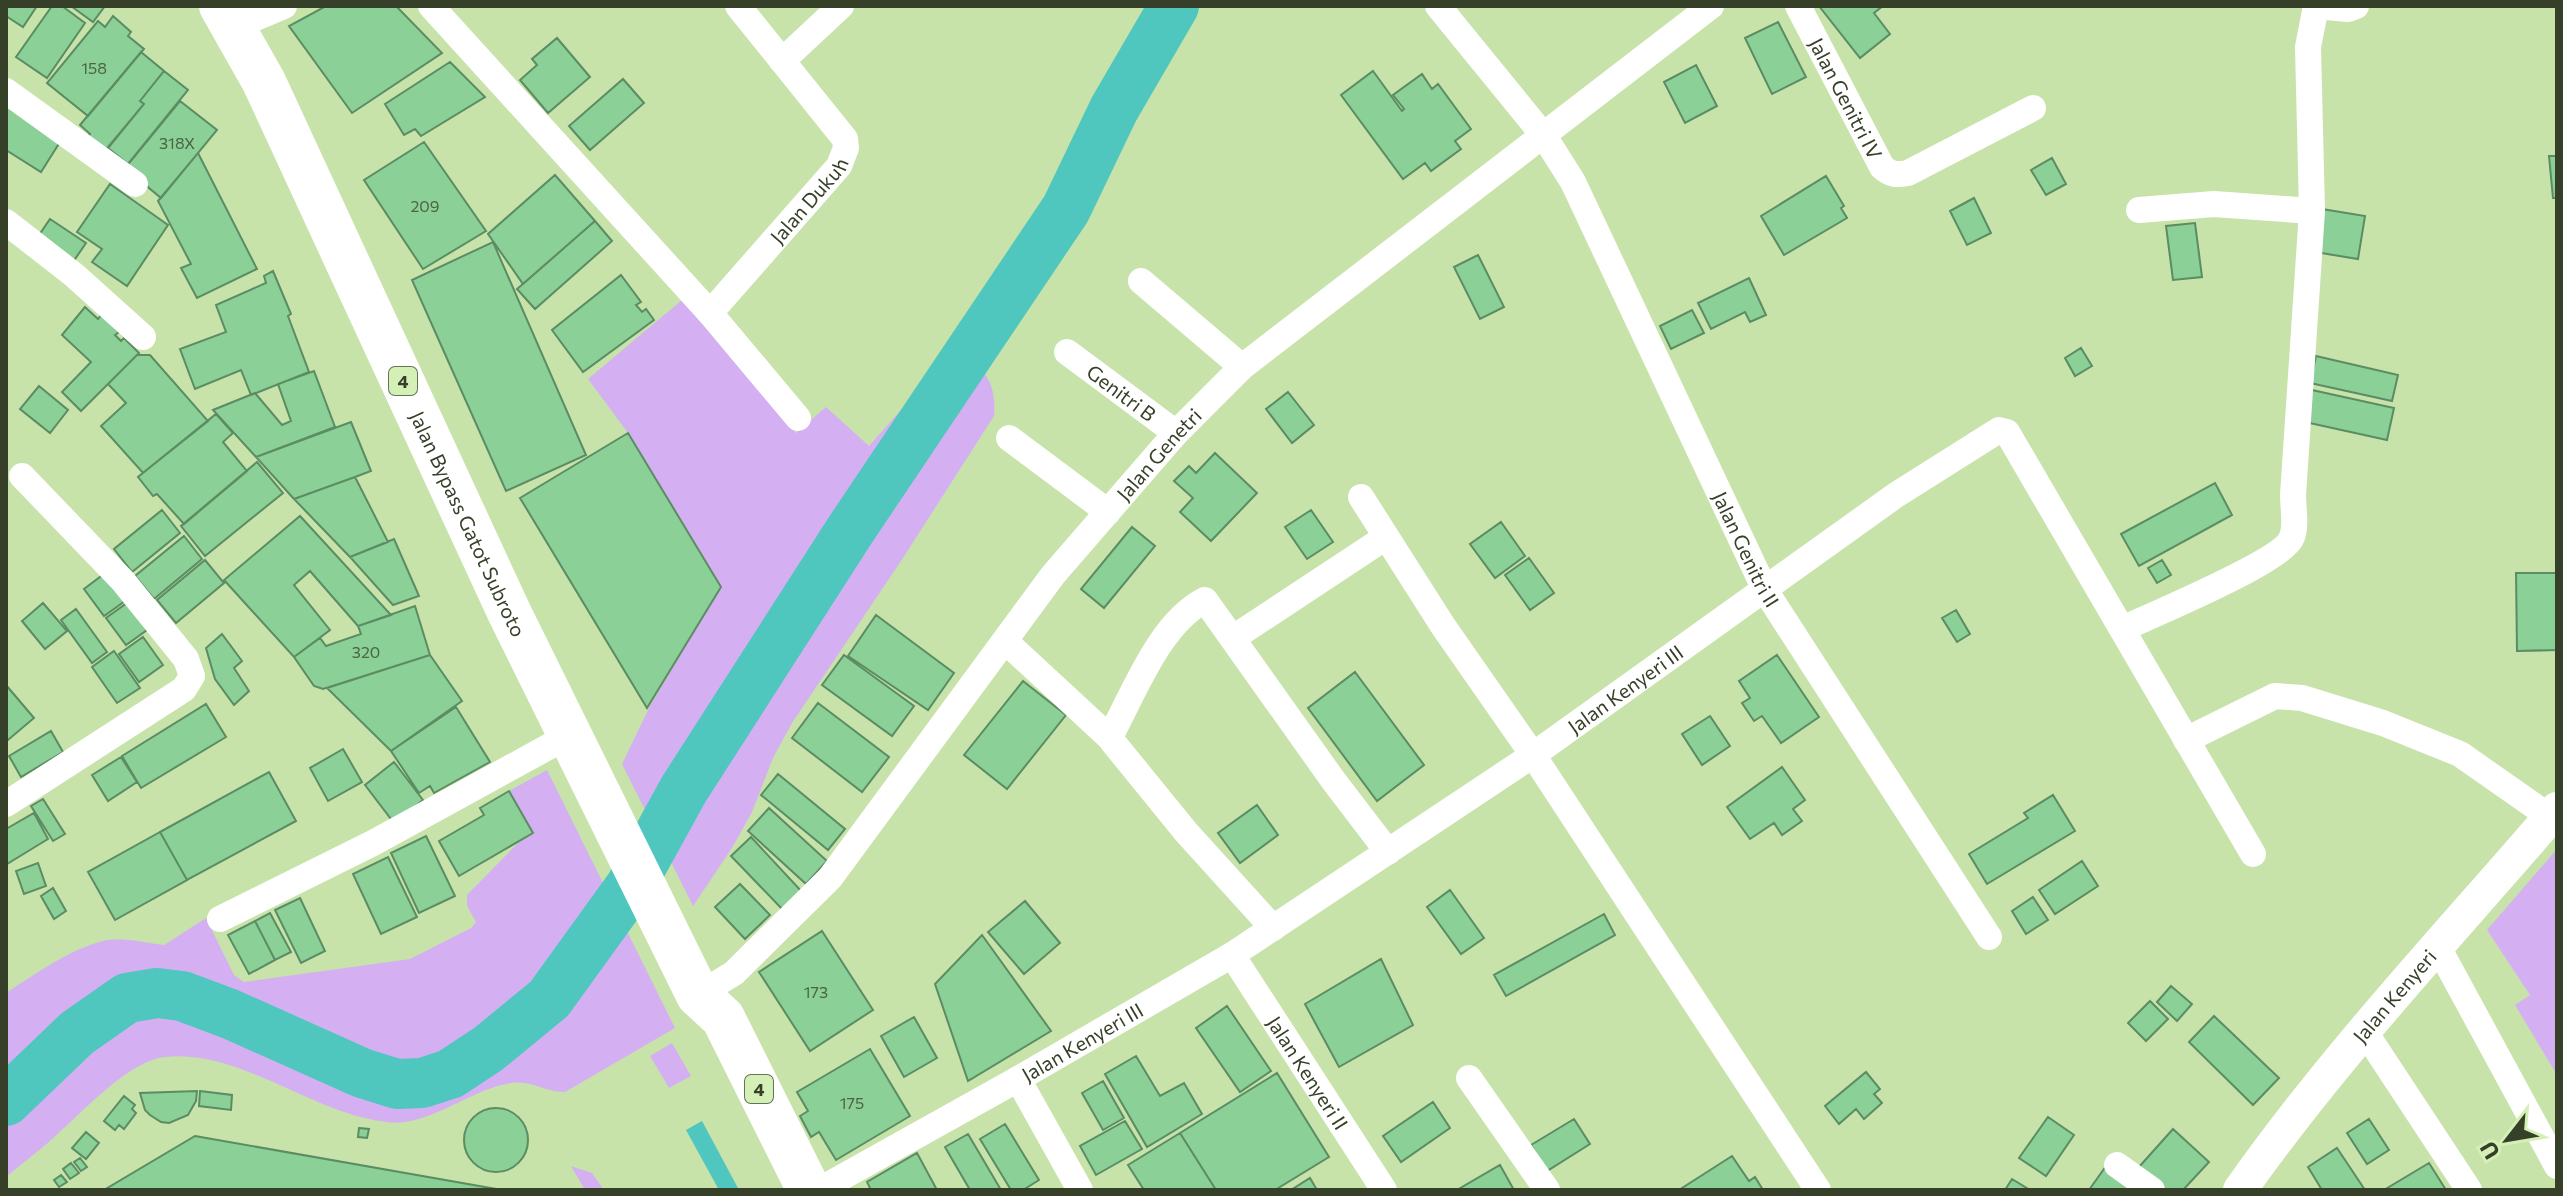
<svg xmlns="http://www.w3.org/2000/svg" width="2563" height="1196" font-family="Commissioner,sans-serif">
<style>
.green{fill:#d4b0f2}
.water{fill:#4fc6be}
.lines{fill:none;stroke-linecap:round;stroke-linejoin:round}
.river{stroke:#4fc6be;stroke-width:50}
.building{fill:#8bd096;stroke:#5b8c63;stroke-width:2}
.minor{stroke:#fff;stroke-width:26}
.tertiary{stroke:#fff;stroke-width:34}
.trunk{stroke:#fff;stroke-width:44}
.labels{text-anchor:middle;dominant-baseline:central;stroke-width:8;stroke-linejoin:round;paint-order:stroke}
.number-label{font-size:16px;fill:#4b6444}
.shield{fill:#d4f0b6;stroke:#657553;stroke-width:2}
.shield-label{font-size:18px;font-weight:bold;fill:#364029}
.street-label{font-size:20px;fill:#364029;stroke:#d4f0b6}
</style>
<rect width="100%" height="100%" fill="#c7e3aa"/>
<path class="green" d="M682,300L796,433L826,407L869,446L956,348C983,368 997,380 994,416L903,558L792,723L773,758L752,812L732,848L693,906L622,764L650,706L721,586L628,433L588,379Z
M547,770L675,1028L565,1092C547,1093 532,1080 512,1083C469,1089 429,1128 386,1122C344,1117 304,1095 266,1079C236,1066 199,1053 165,1057C127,1061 78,1117 49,1142C35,1154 20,1165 6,1177V993C37,973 71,948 107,940C125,937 146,943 164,945L206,918L234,975L244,982L410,959L471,928L476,922L467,906V895L522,839L509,791Z
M2557,849V1075L2515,1005L2530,995L2487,930Z
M672,1043L691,1076L669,1088L650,1056Z
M571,1166L592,1173L604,1190H585Z"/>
<path class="water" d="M702,1121L739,1190H719L686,1130Z"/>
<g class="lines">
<path class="river" d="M6,1101L77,1033L127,998L157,993L182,996L230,1014L362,1073L397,1084L422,1083L450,1074L488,1049L549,999L630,887L684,789L851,529L1066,209L1114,109L1174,6"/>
</g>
<path class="building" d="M6,6H37L23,27L6,16Z
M52,6H62L85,23L47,78L16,57Z
M71,6H105L93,22Z
M326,6H396L442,53L352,113L289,26Z
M1819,6H1883L1874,13L1890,34L1860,58Z
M113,16L131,32L128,36L144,49L88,116L47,83L98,21L105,27Z
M1778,22L1806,77L1772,94L1745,38Z
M557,38L590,77L548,113L520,80L537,65L532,59Z
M141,52L164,71L140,101L144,104L104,152L86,138L90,134L80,125Z
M450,62L485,97L421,136L415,129L404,135L385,104Z
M1696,65L1717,106L1685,123L1664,82Z
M164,71L188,90L128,164L108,148L144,104L140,101Z
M1373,71L1402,111L1404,109L1393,95L1422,74L1432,89L1438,84L1471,129L1455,141L1461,149L1431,171L1425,163L1403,179L1341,95Z
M623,79L644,103L590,150L569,126Z
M6,99L60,142L41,172L6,150Z
M180,101L217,130L161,198L125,168Z
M424,142L486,231L423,269L364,180Z
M198,153L257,269L197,298L181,268L191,264L158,201Z
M2549,156H2557V198H2553Z
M2052,158L2066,184L2046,195L2031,170Z
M555,175L595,221L523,284L488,234Z
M1826,176L1844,206L1841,208L1847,218L1784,255L1761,216Z
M110,184L168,225L127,286L92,262L102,249L77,232Z
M1974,198L1991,233L1967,245L1950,211Z
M2322,209L2365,216L2358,259L2315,252Z
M50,219L86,243L71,265L35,241Z
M595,221L612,241L535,309L517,289Z
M2195,223L2202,277L2173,280L2166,226Z
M493,242L586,455L506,491L412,280Z
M1478,255L1504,307L1480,319L1454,267Z
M273,271L291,314L288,316L309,372L251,395L241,370L195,389L180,349L226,332L216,305L266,283L264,276Z
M621,275L641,302L636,305L642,312L646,309L654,320L583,372L552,330Z
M1749,278L1766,315L1750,322L1745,312L1711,329L1698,303Z
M85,307L98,319L102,314L119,332L115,335L121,341L124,338L139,353L81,411L62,392L91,362L62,335Z
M1692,310L1704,333L1671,349L1660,326Z
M2081,348L2092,366L2075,376L2065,358Z
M137,355H150L208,421L143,473L101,426L126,403L108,384Z
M2316,356L2398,375L2392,401L2310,383Z
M314,371L335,427L256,457L213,410L255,393L282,425L291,421L278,384Z
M39,386L68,410L50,433L20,409Z
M2312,390L2394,408L2387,440L2305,422Z
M1288,392L1314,425L1292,443L1266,409Z
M216,414L233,433L223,442L247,471L184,524L157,494L153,496L138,477Z
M351,422L371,471L355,477L294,499L256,457Z
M628,433L721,587L647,708L520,498Z
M1215,453L1257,493L1211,541L1180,512L1193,498L1174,481L1189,466L1196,473Z
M257,462L283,493L205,556L181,526Z
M355,477L388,542L350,557L294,499Z
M2215,483L2232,515L2139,566L2121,534Z
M162,510L180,533L132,572L114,549Z
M1311,510L1333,542L1307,559L1285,527Z
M300,516L391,615L358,626L310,571L294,585L330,630L294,657L224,580Z
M1501,522L1525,556L1495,578L1470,544Z
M1132,527L1155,546L1104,608L1081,589Z
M184,536L202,559L154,599L135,576Z
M394,539L419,596L393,605L350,557Z
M1529,558L1554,593L1530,610L1505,575Z
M205,560L224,583L176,623L157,600Z
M2162,560L2171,575L2157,583L2148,568Z
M2516,573H2557V650L2517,651Z
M104,574L125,601L104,616L84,589Z
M43,603L67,631L45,649L22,621Z
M127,603L147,630L126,645L106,618Z
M415,606L430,655L323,689L314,686L294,657L320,638L326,646L361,634L358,626Z
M76,609L107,652L92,663L61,620Z
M1956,610L1970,634L1957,642L1942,618Z
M876,615L954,673L928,710L848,656Z
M222,634L242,661L234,668L249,691L234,705L215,679L206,648Z
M143,637L163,665L139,682L119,654Z
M114,651L140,688L117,703L92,667Z
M430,655L462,701L391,751L327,688Z
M844,655L914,706L892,736L822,685Z
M1777,655L1819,717L1781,743L1762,716L1754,721L1742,703L1750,698L1739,681Z
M1355,672L1424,765L1377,801L1308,708Z
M1023,681L1066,715L1007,789L964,755Z
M6,685L34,718L8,740L6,738Z
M818,703L889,757L862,792L792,738Z
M206,704L226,737L141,788L122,756Z
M456,707L490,762L434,793L430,786L419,793L391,751Z
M1710,716L1730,746L1702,765L1682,734Z
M51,731L63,752L21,777L9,756Z
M343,749L362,782L328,801L310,768Z
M121,757L137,782L108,801L92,775Z
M394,762L423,800L394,823L365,785Z
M1782,767L1805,800L1793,809L1802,821L1782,835L1774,823L1750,839L1727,807Z
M269,772L296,821L187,880L160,832Z
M778,774L845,829L828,850L761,795Z
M509,791L533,833L459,876L439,841L484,815L480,808Z
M2053,795L2075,831L1987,884L1969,854L2028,818L2024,813Z
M43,799L65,834L53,841L31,806Z
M1257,805L1278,835L1240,863L1218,833Z
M769,808L827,861L806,884L748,831Z
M34,813L48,839L7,864L6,829Z
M160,832L187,880L115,920L88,872Z
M426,836L455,896L419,913L391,853Z
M751,837L803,893L784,911L731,856Z
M388,857L417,917L381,934L353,874Z
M2082,861L2098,886L2055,914L2039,890Z
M38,863L46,886L24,894L16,871Z
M740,884L770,915L745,939L715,907Z
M53,888L66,911L54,919L41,896Z
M1450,890L1484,938L1461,954L1427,907Z
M2033,897L2048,920L2026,934L2012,911Z
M300,898L325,951L301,963L275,910Z
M1025,901L1060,943L1024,974L988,932Z
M270,913L291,952L275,960L255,921Z
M1604,914L1615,935L1506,996L1494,975Z
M255,921L275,960L249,974L228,935Z
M822,931L873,1010L810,1051L759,972Z
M982,935L1051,1031L968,1081L935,984Z
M1381,959L1413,1025L1339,1067L1305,1004Z
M2171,986L2192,1004L2177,1021L2157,1002Z
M2150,1001L2168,1019L2146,1041L2128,1023Z
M1227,1006L1271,1071L1240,1092L1196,1028Z
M2214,1016L2279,1078L2253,1105L2189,1042Z
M914,1017L937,1058L904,1077L881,1036Z
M870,1049L910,1116L836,1160L819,1132L811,1137L800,1116L808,1111L797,1092Z
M1136,1056L1160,1096L1184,1083L1202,1114L1147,1147L1105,1074Z
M1866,1072L1880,1089L1874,1094L1882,1103L1864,1119L1856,1109L1839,1124L1825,1106Z
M1277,1073L1329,1157L1275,1190H1216L1180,1133Z
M1103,1081L1124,1118L1103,1130L1082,1093Z
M197,1091L196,1101L188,1115L169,1123L161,1122L150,1115L145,1110L140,1093Z
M200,1091L232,1095L231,1110L199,1106Z
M124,1096L135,1105L132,1109L136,1113L124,1129L119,1125L115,1130L104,1121Z
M1433,1102L1450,1128L1401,1162L1383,1136Z
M464 1140a32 32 0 1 1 64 0a32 32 0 1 1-64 0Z
M2048,1117L2074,1135L2046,1176L2019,1158Z
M1574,1119L1590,1144L1547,1171L1531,1145Z
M2369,1119L2389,1150L2367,1164L2347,1133Z
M1125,1121L1142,1149L1096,1175L1080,1146Z
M1005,1124L1039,1180L1023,1190H1011L980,1139Z
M359,1128L369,1129L367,1138L358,1137Z
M2173,1129L2209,1162L2183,1190H2165L2139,1167Z
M86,1132L99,1143L86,1159L72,1148Z
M1180,1133L1216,1190H1144L1128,1165Z
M968,1134L1001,1190H970L945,1147Z
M195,1136L502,1190H104Z
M2337,1148L2365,1190H2322L2308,1167Z
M917,1153L937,1190H871L867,1182Z
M1732,1156L1749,1181L1755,1177L1763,1190H1679Z
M80,1158L87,1167L81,1171L74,1162Z
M71,1163L79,1173L70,1179L63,1169Z
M2429,1163L2446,1190H2384Z
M1500,1165L1514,1190H1457Z
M2106,1166L2142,1190H2089Z
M61,1175L67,1182L59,1187L54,1180Z
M1310,1178L1317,1190H1291Z
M2012,1179L2030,1190H2005Z"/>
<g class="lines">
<g class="minor">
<path d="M431,6L710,313L798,418"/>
<path id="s1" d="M1438,6L1544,136L1573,182L1765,590L1989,937"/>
<path id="s2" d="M1798,6L1882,167C1891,175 1896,175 1908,173L2033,108"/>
<path d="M234,27L284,6"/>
<path d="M782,61L841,6"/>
<path d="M6,91L135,184"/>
<path d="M2139,210L2214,204L2312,211"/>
<path d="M6,222L74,275L143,337"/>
<path d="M1141,281L1242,367"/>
<path id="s3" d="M710,313L839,166L846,148L845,139L738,6"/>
<path id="s4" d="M1067,352L1176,433"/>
<path d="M1009,438L1108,512"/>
<path d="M1361,497L1443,626L1533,755L1818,1190"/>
<path d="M2122,629C2152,615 2280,562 2291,539C2297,528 2293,508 2293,495L2312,211L2308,47L2316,6L2348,9L2356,6"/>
<path d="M1233,638L1386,537"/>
<path d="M1005,641L1111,739"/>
<path d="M2186,740L2275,696L2302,698L2383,723L2460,754L2550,817"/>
<path d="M6,804L184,689L192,676L186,659L123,581L22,476"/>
<path d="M220,919L373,843L570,735"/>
<path d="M1273,928L1186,832L1112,741V733C1135,690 1161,622 1205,600L1333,780L1388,852"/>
<path d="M2438,947L2557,1166"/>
<path id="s5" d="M1232,955L1384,1190"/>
<path id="s6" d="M698,995L734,973L830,878L1053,575L1176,433L1242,367L1711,6"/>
<path d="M2365,1032L2469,1190"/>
<path d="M1469,1078L1547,1190"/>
<path d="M1018,1079L1080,1190"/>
<path d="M2117,1165L2152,1190"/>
<path id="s7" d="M819,1190L1018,1079L1232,955L1533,755L1896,495L1999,430L2007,432L2253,854"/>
</g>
<path class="tertiary" id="s8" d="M2240,1190C2335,1055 2450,934 2557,809"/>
<path class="trunk" id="s9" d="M221,6L264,82L509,612L698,995L723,1018L809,1190"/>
</g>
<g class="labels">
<g class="number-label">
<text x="94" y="67">158</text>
<text x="177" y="142">318X</text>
<text x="425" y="205">209</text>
<text x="366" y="651">320</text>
<text x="816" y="991">173</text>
<text x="852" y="1102">175</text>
</g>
<g class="shield">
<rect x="389" y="367" width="28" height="28" rx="6"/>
<rect x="745" y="1075" width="28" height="28" rx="6"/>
</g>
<g class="shield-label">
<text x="403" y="381">4</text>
<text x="759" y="1089">4</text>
</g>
<g class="street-label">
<text stroke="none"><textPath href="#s2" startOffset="104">Jalan Genitri IV</textPath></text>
<text stroke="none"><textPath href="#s3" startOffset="150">Jalan Dukuh</textPath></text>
<text stroke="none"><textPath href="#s4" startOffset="68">Genitri B</textPath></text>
<text stroke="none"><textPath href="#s6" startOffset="714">Jalan Genetri</textPath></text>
<text stroke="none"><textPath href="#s9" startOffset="574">Jalan Bypass Gatot Subroto</textPath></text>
<text stroke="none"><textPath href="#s1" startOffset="628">Jalan Genitri II</textPath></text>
<text stroke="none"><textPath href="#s7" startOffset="950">Jalan Kenyeri III</textPath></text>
<text stroke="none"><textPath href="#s8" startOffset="248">Jalan Kenyeri</textPath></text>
<text stroke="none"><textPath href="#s7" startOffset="302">Jalan Kenyeri III</textPath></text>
<text stroke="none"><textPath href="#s5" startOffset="140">Jalan Kenyeri II</textPath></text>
</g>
</g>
<rect width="2563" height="1196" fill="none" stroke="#364029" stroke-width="16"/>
<g transform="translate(2507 1140) rotate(239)" stroke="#d4f0b6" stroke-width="6" paint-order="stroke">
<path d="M0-6L14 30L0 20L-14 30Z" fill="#364029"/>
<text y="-12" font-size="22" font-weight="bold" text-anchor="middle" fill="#364029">U</text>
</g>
</svg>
